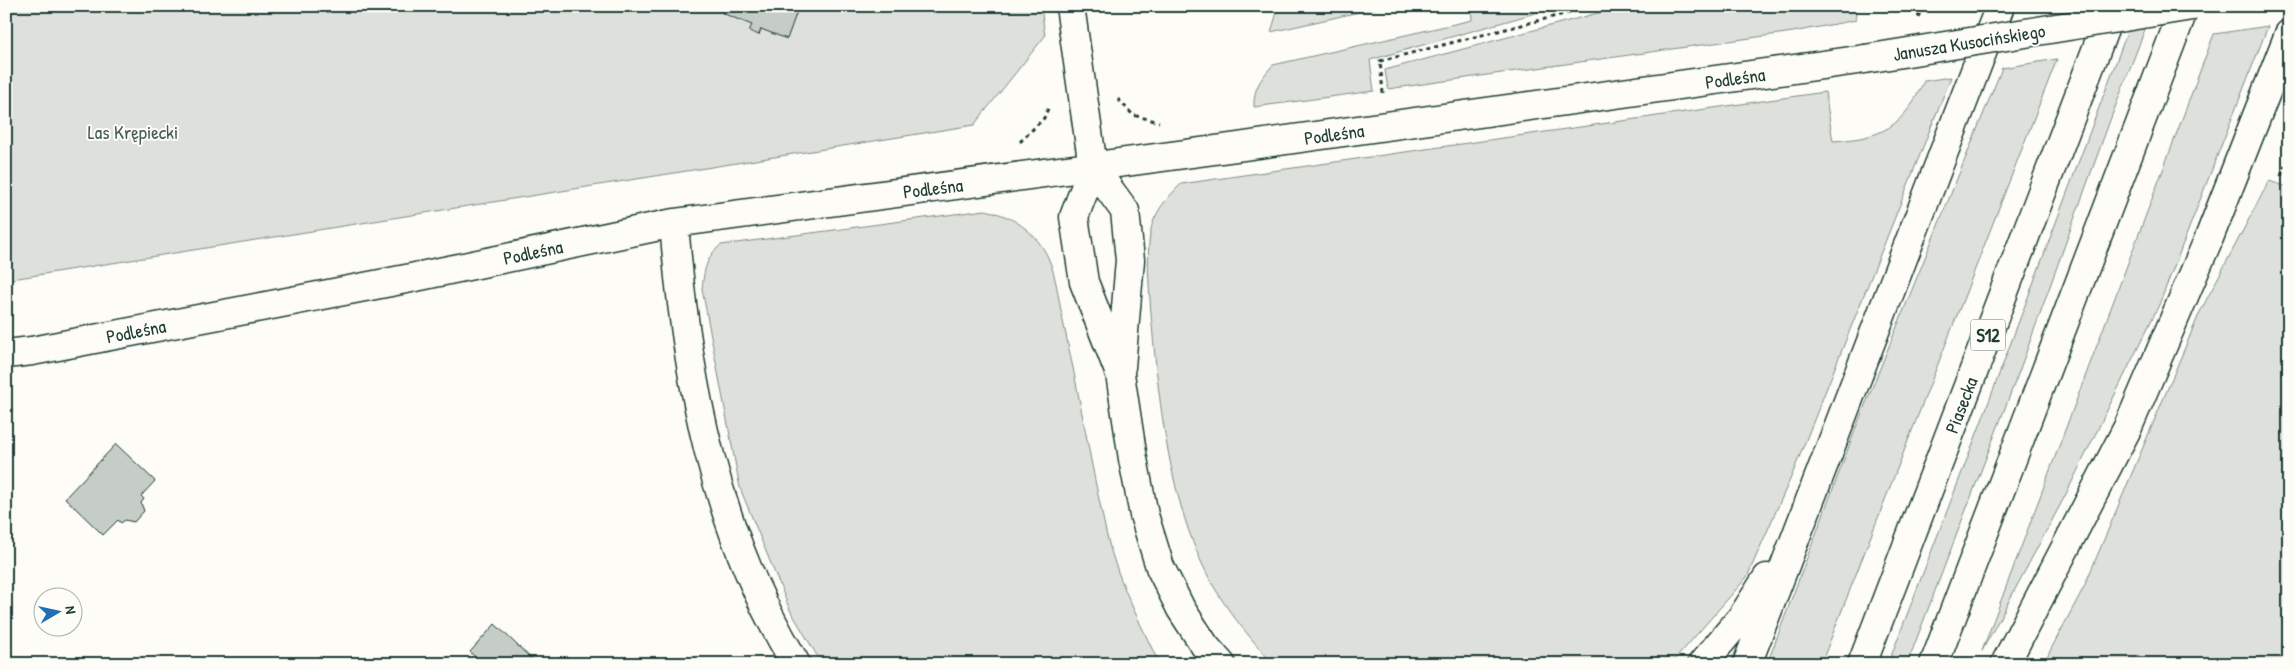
<svg xmlns="http://www.w3.org/2000/svg" width="2295" height="670" font-family="'Patrick Hand',sans-serif">
<style>
.green{fill:#dde0db;stroke:#7e8e88}
.building{fill:#c6cdc7;stroke:#1f3d34}
.lines{fill:none;stroke-linecap:round;stroke-linejoin:round}
.minor-casing{stroke:#1f3d34;stroke-width:31}
.highway-casing{stroke:#1f3d34;stroke-width:31}
.path{stroke:#1f3d34;stroke-width:3;stroke-dasharray:4 4;stroke-linecap:butt}
.minor{stroke:#fdfcf7;stroke-width:28}
.highway{stroke:#fdfcf7;stroke-width:28}
.minor-bridge-casing{stroke:#1f3d34;stroke-width:31;stroke-linecap:butt}
.minor-bridge{stroke:#fdfcf7;stroke-width:28}
.labels{text-anchor:middle;dominant-baseline:central;stroke-width:4;stroke-linejoin:round;paint-order:stroke}
.shield{fill:#fdfcf7;stroke:#62766e;stroke-width:1}
.shield-label{font-size:18px;font-weight:bold;fill:#1f3d34}
.street-label{font-size:19px;fill:#1f3d34;stroke:#fdfcf7}
.park-label{font-size:19px;fill:#455e55;stroke:#fdfcf7}
</style>
<rect width="100%" height="100%" fill="#fdfcf7"/>
<filter id="ink" filterUnits="userSpaceOnUse"><feTurbulence type="fractalNoise" baseFrequency=".02" numOctaves="2"/><feDisplacementMap in="SourceGraphic" scale="10" xChannelSelector="R" yChannelSelector="G"/><feConvolveMatrix kernelMatrix="1 2 1 2 8 2 1 2 1" color-interpolation-filters="sRGB"/></filter>
<g filter="url(#ink)">
<path class="green" d="M6,6H1041L1045,36L974,125L6,280Z
M1279,6H1386L1271,32Z
M1471,6H1560L1370,60L1374,91L1254,107C1253,89 1261,78 1273,65L1472,20Z
M1624,6H1855L1856,20L1793,32L1388,89L1385,70Z
M1932,6H1964L1929,12Z
M2137,6H2154L2109,123L2020,369L1907,664H1888L1979,428Z
M2268,26L2159,305L2065,496L1982,651L2214,34Z
M2057,59L1821,664H1767L1857,425L2002,68Z
M1951,77L1792,475L1747,577L1671,664H1273C1248,635 1223,607 1206,572C1170,500 1159,405 1152,325C1150,300 1146,259 1150,234C1153,213 1167,198 1181,184L1825,92L1833,141C1883,138 1903,127 1924,81Z
M2289,177V664H2043L2084,587L2200,312L2269,181L2285,186Z
M985,210C1009,215 1029,227 1043,248C1056,268 1058,298 1063,321C1079,391 1090,462 1106,532C1116,576 1136,614 1155,655L1163,664H822L790,610L740,488L702,289C704,271 706,256 721,245Z"/>
<path class="building" d="M725,6H799L787,39L761,29L759,35L749,31L752,25L722,13Z
M116,444L155,481L141,496L144,499L141,503L144,511L134,522L125,520L121,523L118,520L103,535L65,498Z
M495,624L517,645L537,664H482L470,652Z"/>
<g class="lines">
<defs>
<path id="minor" d="M1070,6L1093,167
M674,223C686,377 714,530 796,664
M6,354L32,351L406,279L674,223L1237,147L1865,59"/>
<path id="highway" d="M1093,167L1074,217L1084,282L1120,374L1133,459L1144,515L1160,567L1181,609L1205,646L1221,664
M1093,167L1125,211L1130,260L1121,367
M1702,664L1742,617L1767,578
M1747,664L2000,6
M1862,664L2113,6
M1934,664L2185,6
M2005,664L2128,427L2209,238L2289,34"/>
</defs>
<use href="#minor" class="minor-casing"/>
<use href="#highway" class="highway-casing"/>
<path class="path" d="M1918,17L1923,6
M1383,93L1380,61L1596,6
M1118,99L1133,115L1159,122
M1020,142L1044,118L1049,106
M2281,176L2289,155"/>
<use href="#minor" class="minor"/>
<use href="#highway" class="highway"/>
<defs>
<path id="minor-bridge" d="M1865,59L2192,6"/>
</defs>
<use href="#minor-bridge" class="minor-bridge-casing"/>
<use href="#minor-bridge" class="minor-bridge"/>
</g>
</g>
<g class="labels">
<rect class="shield" x="1970.5" y="319.5" width="35" height="31" rx="4"/>
<g class="shield-label">
<text x="1988" y="335">S12</text>
</g>
<g class="street-label">
<text transform="translate(1969 42) rotate(-9)">Janusza Kusocińskiego</text>
<text transform="translate(1735 78) rotate(-8)">Podleśna</text>
<text transform="translate(1334 134) rotate(-8)">Podleśna</text>
<text transform="translate(933 188) rotate(-7)">Podleśna</text>
<text transform="translate(533 252) rotate(-12)">Podleśna</text>
<text transform="translate(136 331) rotate(-11)">Podleśna</text>
<text transform="translate(1961 405) rotate(-69)">Piasecka</text>
</g>
<g class="park-label">
<text x="133" y="132">Las Krępiecki</text>
</g>
</g>
<rect width="2295" height="670" fill="none" stroke="#fdfcf7" stroke-width="25"/>
<rect x="12" y="12" width="2270" height="645" fill="none" stroke="#1f3d34" stroke-width="2" filter="url(#ink)"/>
<g transform="translate(58 612) rotate(81)"><circle r="24" fill="#fdfcf7" stroke="#a4b0a9"/>
<path d="M0-4L9 19L0 12L-9 19Z" fill="#1f6fb2"/>
<text y="-8" font-size="14" font-weight="bold" text-anchor="middle" fill="#1f3d34">N</text>
</g>
</svg>
